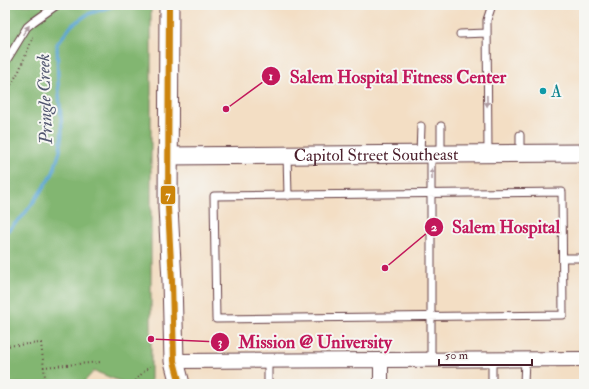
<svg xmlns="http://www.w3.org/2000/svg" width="589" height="389" font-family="'IM FELL Double Pica',serif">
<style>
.forest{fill:#82b671;stroke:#666a4e}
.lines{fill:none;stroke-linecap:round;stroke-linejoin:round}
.stream{stroke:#5ca6d4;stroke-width:3.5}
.service-casing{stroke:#633c42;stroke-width:9}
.minor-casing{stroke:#633c42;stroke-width:16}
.tertiary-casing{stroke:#633c42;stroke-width:19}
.secondary-casing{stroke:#633c42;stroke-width:21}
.path{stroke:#633c42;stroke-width:2;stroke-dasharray:1 3;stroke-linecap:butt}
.service{stroke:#fff;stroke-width:7}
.minor{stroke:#fff;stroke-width:14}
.tertiary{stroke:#fff;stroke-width:17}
.secondary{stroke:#fff;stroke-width:19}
.bus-1-casing{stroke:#f6f6f2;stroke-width:9}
.bus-1{stroke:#cc840b;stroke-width:6}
.oneway{fill:#ae9aa0}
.culture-dot{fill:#0f9aa8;stroke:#f6f6f2;stroke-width:1.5}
.labels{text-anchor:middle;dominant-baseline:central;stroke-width:4;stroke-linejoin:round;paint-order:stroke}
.culture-label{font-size:17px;fill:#0d838f;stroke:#f6f6f2;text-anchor:start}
.street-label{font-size:17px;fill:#4a1f2b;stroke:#f6f6f2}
.water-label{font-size:18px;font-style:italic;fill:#51556f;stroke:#f6f6f2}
.leader{fill:none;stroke:#c2185b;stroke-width:1.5}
.callout-dot{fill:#c2185b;stroke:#f6f6f2;stroke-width:1.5}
.mark-label{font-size:12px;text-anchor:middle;font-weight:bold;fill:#fff}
.callout-label{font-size:18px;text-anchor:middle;font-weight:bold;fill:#c2185b;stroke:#f6f6f2;stroke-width:4;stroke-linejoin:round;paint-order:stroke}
.line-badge{stroke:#f6f6f2;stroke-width:1.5}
.badge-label{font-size:11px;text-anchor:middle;font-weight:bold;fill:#fff}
</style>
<rect width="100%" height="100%" fill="#f6f6f2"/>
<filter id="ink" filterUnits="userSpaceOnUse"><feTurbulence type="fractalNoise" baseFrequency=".025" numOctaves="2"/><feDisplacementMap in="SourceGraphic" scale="8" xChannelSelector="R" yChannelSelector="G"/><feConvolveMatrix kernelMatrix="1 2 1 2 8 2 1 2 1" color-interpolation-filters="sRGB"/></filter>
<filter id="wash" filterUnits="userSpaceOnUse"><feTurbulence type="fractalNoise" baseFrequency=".012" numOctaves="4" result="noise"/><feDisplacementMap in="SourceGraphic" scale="16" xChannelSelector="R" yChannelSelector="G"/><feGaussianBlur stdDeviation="0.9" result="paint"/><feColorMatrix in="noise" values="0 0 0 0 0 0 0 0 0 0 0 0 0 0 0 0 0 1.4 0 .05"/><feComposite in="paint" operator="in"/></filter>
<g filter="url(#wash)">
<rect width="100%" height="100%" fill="#f3dec4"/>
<path class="forest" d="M5,5H151V384H122V382L94,371L82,384H5Z"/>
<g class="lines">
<path class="stream" d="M5,233L23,216L37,197L53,173L60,151L62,130L58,83L57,44L72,25L88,14L116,5"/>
</g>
</g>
<g filter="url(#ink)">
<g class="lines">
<defs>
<path id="service" d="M460,34L487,33
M5,63L27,27L33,22L57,5
M441,126V154
M520,135V153
M488,153L487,20L492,5
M420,154L421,126
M287,155L288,196
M562,192L563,315L216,319L214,196Z
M563,258H584
M492,359V384
M431,360V154
M268,361V384
M524,384L525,359"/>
<path id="minor" d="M174,361L584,359
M381,361V384"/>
<g id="tertiary">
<path id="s1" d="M167,156L584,153"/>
</g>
<path id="secondary" d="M169,5L168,208L172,281L174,361L180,384"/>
</defs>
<use href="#service" class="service-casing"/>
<use href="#minor" class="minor-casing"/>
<use href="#tertiary" class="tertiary-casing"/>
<use href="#secondary" class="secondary-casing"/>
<path class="path" d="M5,95L19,71L33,37
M5,346L41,343L45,377L49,384
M43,367L101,362
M69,384L88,381L104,384
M133,384C139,377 144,370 152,366"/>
<use href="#service" class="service"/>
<use href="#minor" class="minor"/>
<use href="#tertiary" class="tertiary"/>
<use href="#secondary" class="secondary"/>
<defs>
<path id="bus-1" d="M169,5L168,208L172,281L174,361L180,384"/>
</defs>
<use href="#bus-1" class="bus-1-casing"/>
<use href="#bus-1" class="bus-1"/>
</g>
<defs><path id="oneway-solid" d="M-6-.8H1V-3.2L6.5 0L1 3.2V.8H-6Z"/></defs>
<g class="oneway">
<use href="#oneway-solid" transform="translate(26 30) rotate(-55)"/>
<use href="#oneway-solid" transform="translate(487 101) rotate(89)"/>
<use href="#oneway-solid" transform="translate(432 174) rotate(-91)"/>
</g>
</g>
<circle class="culture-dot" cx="543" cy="91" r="4"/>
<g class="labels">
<g class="culture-label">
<text x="551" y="91">A</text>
</g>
<g class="street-label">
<text stroke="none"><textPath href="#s1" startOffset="209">Capitol Street Southeast</textPath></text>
</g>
<g class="water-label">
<text transform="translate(45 99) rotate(-92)">Pringle Creek</text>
</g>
</g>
<path class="leader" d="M226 109L271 76M385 268L434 227M151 339L220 342"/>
<g class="callout-dot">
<circle cx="226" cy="109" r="4"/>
<circle cx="385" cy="268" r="4"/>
<circle cx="151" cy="339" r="4"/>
<circle cx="271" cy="76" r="10"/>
<circle cx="434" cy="227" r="10"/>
<circle cx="220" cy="342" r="10"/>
</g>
<g class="mark-label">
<text x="271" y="80">1</text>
<text x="434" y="231">2</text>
<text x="220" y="346">3</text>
</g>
<g class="callout-label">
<text x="398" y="83">Salem Hospital Fitness Center</text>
<text x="506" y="233">Salem Hospital</text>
<text x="315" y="348">Mission @ University</text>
</g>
<rect class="line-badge" x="160" y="185" width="16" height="20" rx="4" fill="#cc840b"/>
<g class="badge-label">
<text x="168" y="199">7</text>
</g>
<rect width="589" height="389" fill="none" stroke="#f6f6f2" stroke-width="20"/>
<path d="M439 359v6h93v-6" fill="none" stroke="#4a1f2b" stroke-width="2"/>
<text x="445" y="359" font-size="12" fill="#4a1f2b" stroke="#f6f6f2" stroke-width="3" paint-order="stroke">50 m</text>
</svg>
